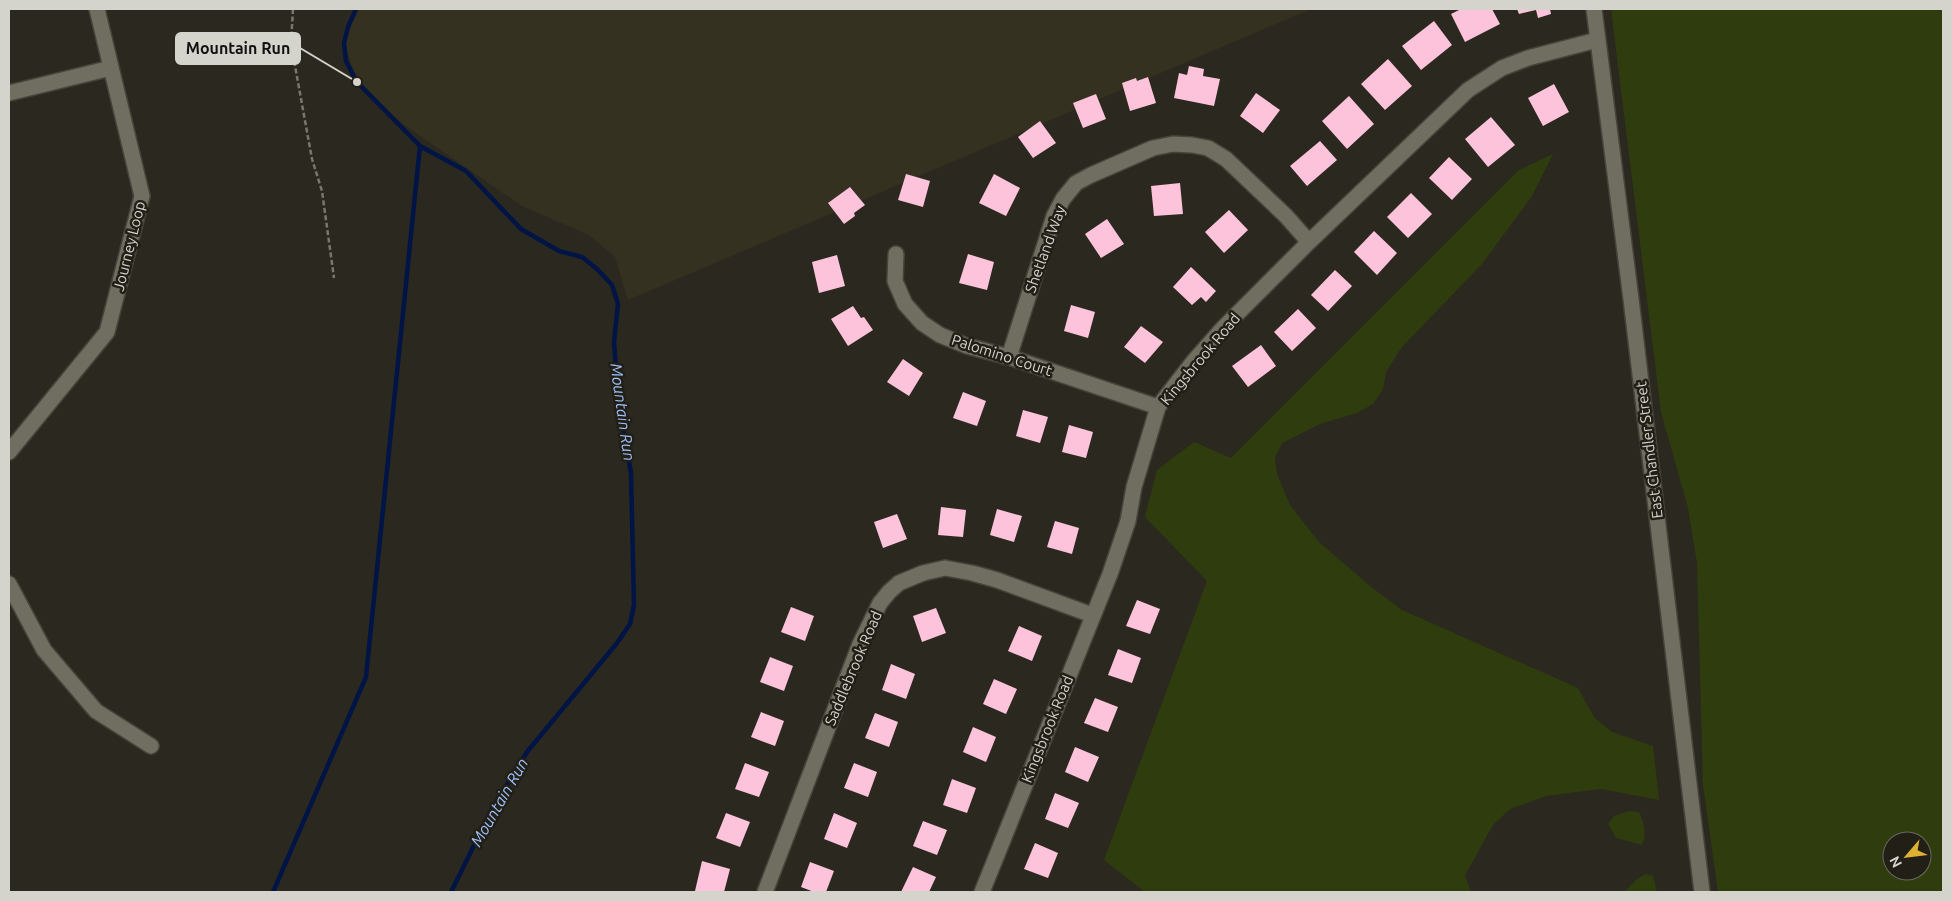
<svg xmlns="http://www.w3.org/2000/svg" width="1952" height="901" font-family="Ubuntu,sans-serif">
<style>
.built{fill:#353121}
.green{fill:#2f3c0d;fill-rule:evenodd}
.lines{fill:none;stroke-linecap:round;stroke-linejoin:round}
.stream{stroke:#001445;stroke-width:4.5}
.building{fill:#fdc3db}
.minor-casing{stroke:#46433b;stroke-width:18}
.tertiary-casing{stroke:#46433b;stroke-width:18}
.path{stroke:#78766e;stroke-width:2.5;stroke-dasharray:5 2.5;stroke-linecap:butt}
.minor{stroke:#706d61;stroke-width:15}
.tertiary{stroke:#706d61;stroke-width:15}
.labels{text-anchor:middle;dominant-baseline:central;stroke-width:5;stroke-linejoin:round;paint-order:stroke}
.street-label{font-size:15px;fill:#d4d3cc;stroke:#211f16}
.water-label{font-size:16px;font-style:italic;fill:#9fc1fb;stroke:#211f16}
.leader{fill:none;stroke:#d4d3cc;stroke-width:2}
.callout-dot{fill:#d4d3cc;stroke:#211f16;stroke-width:2}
.callout{fill:#d4d3cc;stroke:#d4d3cc;stroke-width:2}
.callout-label{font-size:16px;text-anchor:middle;font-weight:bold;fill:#111}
</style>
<rect width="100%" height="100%" fill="#2b291f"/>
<path class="built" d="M357,9H1311L628,300L615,257L589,235L522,206L403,124L357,82L344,43Z"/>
<path class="green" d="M1611,9H1943V892H1718L1703,785L1697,563L1688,508L1661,412ZM1892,841H1922V871H1892Z
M1553,154L1532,196L1482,264L1401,348L1386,372L1383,389L1373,404L1357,413L1320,424L1282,443L1275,457L1277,474L1290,505L1319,542L1370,586L1402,610L1578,688L1594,717L1612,732L1653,746L1659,800L1601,789L1546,796L1510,809L1493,825L1465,875L1471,892H1145L1104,860L1207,581L1145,517L1157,470L1194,442L1231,458L1519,170Z
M1628,811L1639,812C1644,822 1647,835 1642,845L1616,838L1608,824L1614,816Z
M1646,874L1653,876L1657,892H1624L1637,879Z"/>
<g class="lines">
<path class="stream" d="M356,9L348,27L344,43L346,61L357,82L420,146L466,171L521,229L559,251L582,257L597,269L612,285L618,304L614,342L618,399L631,473L634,605L630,624L617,643L527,752L491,811L451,892
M273,892L366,677L420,146"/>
</g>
<path class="building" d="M1461,9H1492L1500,24L1465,42L1451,14Z
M1517,9H1550L1551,14L1538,18L1536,10L1519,14Z
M1434,21L1452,45L1421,70L1402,46Z
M1388,59L1412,86L1385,110L1361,84Z
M1189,66L1204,69L1203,76L1220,79L1214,106L1174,98L1179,73L1187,75Z
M1148,77L1156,103L1130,111L1122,83L1136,78L1137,81Z
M1554,84L1569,112L1543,126L1528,98Z
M1256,93L1280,110L1263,133L1240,116Z
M1096,94L1106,119L1083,128L1073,103Z
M1349,96L1374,124L1347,149L1322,121Z
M1491,117L1515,145L1488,167L1465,139Z
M1040,121L1056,143L1033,158L1018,137Z
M1320,141L1337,160L1307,186L1290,166Z
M1449,157L1472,179L1452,200L1429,178Z
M906,174L930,181L923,207L898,200Z
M994,174L1020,188L1006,216L979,203Z
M1180,183L1183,214L1154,216L1151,186Z
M850,187L865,205L854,213L855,216L844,224L828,203Z
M1411,193L1432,214L1408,238L1387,217Z
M1229,210L1248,230L1224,253L1205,232Z
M1107,219L1124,244L1101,258L1085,234Z
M1374,231L1397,253L1377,275L1354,252Z
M968,254L994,262L987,290L959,283Z
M837,255L845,286L819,293L812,262Z
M1191,267L1216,291L1206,302L1201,297L1192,305L1173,287Z
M1335,270L1352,286L1328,311L1311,295Z
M1071,305L1095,312L1088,338L1064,331Z
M853,306L861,318L864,317L873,330L848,346L831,319Z
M1298,309L1316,328L1292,351L1274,332Z
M1141,326L1163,342L1145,363L1124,347Z
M1261,345L1276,366L1248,387L1232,366Z
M903,359L923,373L909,396L887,382Z
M963,392L986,401L977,426L953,418Z
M1023,410L1048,417L1040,443L1016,436Z
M1069,425L1093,432L1086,458L1062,452Z
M941,507L966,510L963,537L938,535Z
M997,509L1022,516L1014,542L990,535Z
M897,514L907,539L883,548L874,522Z
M1055,521L1079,528L1072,554L1047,547Z
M1137,600L1160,609L1150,634L1126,626Z
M791,607L814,616L805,641L781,632Z
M936,608L946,633L922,642L913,616Z
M1019,626L1042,636L1032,661L1008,651Z
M1118,649L1141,658L1132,683L1108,675Z
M770,657L793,666L784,691L760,682Z
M891,664L915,674L906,699L882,690Z
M994,679L1017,689L1006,714L983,704Z
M1095,698L1118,707L1108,732L1084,723Z
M761,712L784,721L775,746L751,737Z
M875,713L898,722L889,747L865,738Z
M973,727L996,737L986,762L963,752Z
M1075,747L1099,757L1088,782L1065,772Z
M745,763L769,772L759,797L735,789Z
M854,763L877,772L868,797L844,788Z
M952,779L976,788L967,813L943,805Z
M1055,793L1079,803L1068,828L1045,819Z
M726,813L750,822L740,847L716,838Z
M834,813L857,823L847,848L824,839Z
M923,821L947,830L937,855L913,846Z
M1035,843L1058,853L1048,878L1024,869Z
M702,861L730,869L724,892L695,891Z
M810,862L834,871L826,892H814L801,887Z
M913,867L936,877L929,892H901Z"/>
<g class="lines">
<defs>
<path id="minor" d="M9,93L111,68
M896,254L895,281L905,304L922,323L940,335L967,346L1009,357L1158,407
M1009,357L1054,216L1063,199L1076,183L1091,175L1153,148L1173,144L1192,145L1208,148L1226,159L1286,216L1309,242
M9,452L107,332L142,196L97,9
M9,584L44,650L96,711L151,746
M765,892L860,644L880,603L889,592L899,583L923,573L945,568L972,573L997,580L1092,615
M982,892L1110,574L1128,521L1134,487L1158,407L1193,362L1224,327L1309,242L1468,90L1502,68L1528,58L1597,40"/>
<path id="tertiary" d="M1594,9L1631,299L1702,892"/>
</defs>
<use href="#minor" class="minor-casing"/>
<use href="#tertiary" class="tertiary-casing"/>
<path class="path" d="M293,9L291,44L312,159L322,191L334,278"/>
<use href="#minor" class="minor"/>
<use href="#tertiary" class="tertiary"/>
</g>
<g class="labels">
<g class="street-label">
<text transform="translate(129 246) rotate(-76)">Journey Loop</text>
<text transform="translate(1045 249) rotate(-70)">Shetland Way</text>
<text transform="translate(1002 355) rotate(18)">Palomino Court</text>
<text transform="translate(1200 359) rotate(-50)">Kingsbrook Road</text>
<text transform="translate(1649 450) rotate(-97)">East Chandler Street</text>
<text transform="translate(853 668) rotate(-67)">Saddlebrook Road</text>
<text transform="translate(1047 729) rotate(-68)">Kingsbrook Road</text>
</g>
<g class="water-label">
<text transform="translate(623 412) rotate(82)">Mountain Run</text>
<text transform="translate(499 802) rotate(-60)">Mountain Run</text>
</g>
</g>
<path class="leader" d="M357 82L300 48"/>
<circle class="callout-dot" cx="357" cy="82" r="5"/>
<rect class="callout" x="176" y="33" width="124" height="31" rx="5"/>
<g class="callout-label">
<text x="238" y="54">Mountain Run</text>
</g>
<rect width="1952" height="901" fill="none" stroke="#d4d3cc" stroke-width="20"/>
<g transform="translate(1907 856) rotate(242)"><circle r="24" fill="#211f16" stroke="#69675f"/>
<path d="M0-4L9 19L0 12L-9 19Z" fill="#deb133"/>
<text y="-8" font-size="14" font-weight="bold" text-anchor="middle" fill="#d4d3cc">N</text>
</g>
</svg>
